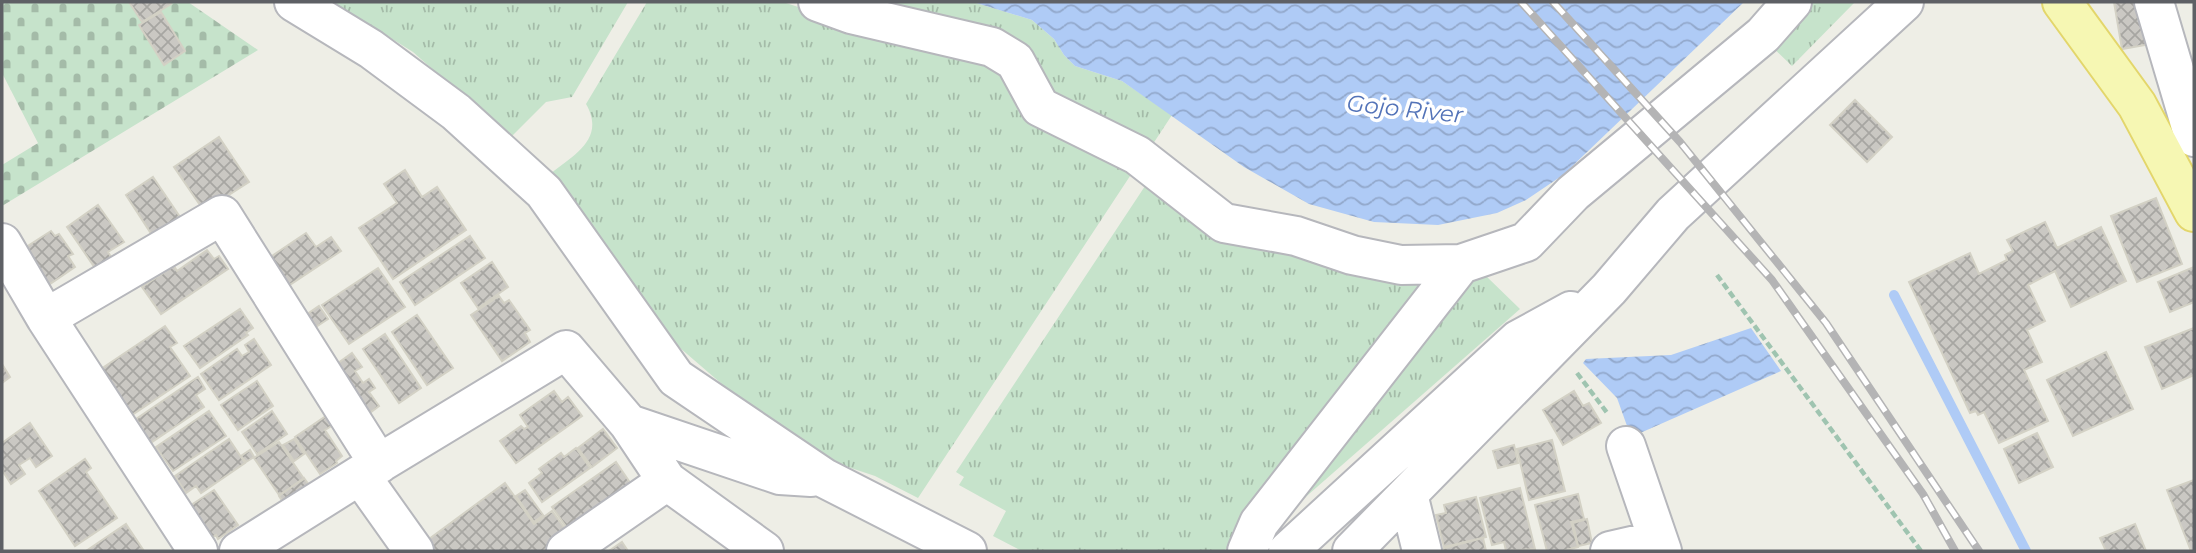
<svg xmlns="http://www.w3.org/2000/svg" width="2196" height="553" font-family="Montserrat,sans-serif">
<style>
.grass{fill:url(#grass-tufts)}
.cemetery{fill:url(#cemetery-stones)}
.water{fill:url(#water-waves)}
.lines{fill:none;stroke-linecap:round;stroke-linejoin:round}
.stream{stroke:#afcbf6;stroke-width:10}
.building{fill:url(#building-cross-hatch);stroke:#d3d1c5;stroke-width:2}
.minor-casing{stroke:#b6b7bc;stroke-width:42}
.major-casing{stroke:#e3d66b;stroke-width:42}
.path{stroke:#9fc4b0;stroke-width:4.5;stroke-dasharray:7 3.5;stroke-linecap:butt}
.minor{stroke:#fff;stroke-width:38}
.major{stroke:#f6f7b3;stroke-width:38}
.rail-casing{stroke:#b4b4b5;stroke-width:8}
.rail{stroke:#fff;stroke-width:5;stroke-dasharray:16;stroke-linecap:butt}
.labels{text-anchor:middle;dominant-baseline:central;stroke-width:7;stroke-linejoin:round;paint-order:stroke}
.water-label{font-size:23px;font-style:italic;fill:#5373b8;stroke:#fff}
</style>
<defs>
<pattern id="grass-tufts" width="24" height="20" patternUnits="userSpaceOnUse" patternTransform="scale(1.75)"><rect width="24" height="20" fill="#c6e3cb"/><path d="M3 7l-1-3M5 7V3M7 7l1-3M15 17l-1-3M17 17v-4M19 17l1-3" fill="none" stroke="#a4bba8"/></pattern>
<pattern id="cemetery-stones" width="16" height="16" patternUnits="userSpaceOnUse" patternTransform="scale(1.75)"><rect width="16" height="16" fill="#c6e3cb"/><path d="M2 7V4a2 2 0 0 1 4 0v3zM10 15v-3a2 2 0 0 1 4 0v3z" fill="#a4bba8"/></pattern>
<pattern id="water-waves" width="16" height="10" patternUnits="userSpaceOnUse" patternTransform="scale(1.75)"><rect width="16" height="10" fill="#afcbf6"/><path d="M0 5q4-4 8 0t8 0" fill="none" stroke="#92a8cb"/></pattern>
<pattern id="building-cross-hatch" width="8" height="8" patternUnits="userSpaceOnUse" patternTransform="scale(1.75)"><rect width="8" height="8" fill="#cac8c3"/><path d="M0 0l8 8M0 8l8-8" fill="none" stroke="#a7a6a2"/></pattern>
</defs>
<rect width="100%" height="100%" fill="#eeeee6"/>
<path class="grass" d="M333,2H628L572,97L546,102L510,138L413,52Z
M647,2H783L850,24L990,57L1134,170L918,498L875,476L830,461L752,410L665,335L583,213L550,174C574,155 606,139 586,104Z
M847,2H973L1032,20L1054,39L1064,55L1075,66L1122,81L1172,115L1145,156L1047,103L1022,57Z
M1798,2H1855L1792,66L1765,40Z
M1149,180L1441,275L1233,545L1223,551H1022L993,536L1006,511L959,485L964,477L956,472Z
M1485,275L1520,309L1260,537L1459,283Z"/>
<path class="cemetery" d="M2,2H188L258,50L2,206V165L38,143L2,73Z"/>
<path class="water" d="M973,2H1744L1563,175L1526,200L1497,213L1438,225L1374,222L1309,204L1244,167L1122,81L1075,66L1064,55L1054,39L1032,20Z
M1751,328L1781,371L1631,437L1617,398L1583,363L1586,359L1671,355Z"/>
<g class="lines">
<path class="stream" d="M1894,295L2026,551"/>
</g>
<path class="building" d="M129,2H166L171,4L142,22Z
M2114,2H2144L2151,44L2122,49Z
M161,12L185,51L164,65L139,25Z
M1855,100L1892,137L1867,162L1830,125Z
M219,137L249,182L204,211L174,167Z
M405,170L422,197L437,187L466,230L393,279L359,228L397,203L384,184Z
M153,177L180,217L152,235L126,195Z
M2156,198L2182,264L2137,282L2111,216Z
M98,205L124,242L108,252L111,257L95,268L67,227Z
M2045,222L2057,248L2101,227L2126,281L2071,307L2055,271L2028,285L2045,321L2027,330L2042,362L2024,370L2048,421L1999,443L1984,412L1978,415L1976,411L1970,413L1909,282L1970,253L1979,274L2007,260L2005,255L2013,251L2007,240Z
M51,231L55,236L59,234L73,254L68,256L75,267L47,286L23,249Z
M306,233L316,247L331,237L341,251L282,290L263,262Z
M470,236L485,258L415,305L400,282Z
M207,250L214,259L219,256L228,269L161,314L142,287L174,266L177,271Z
M492,262L508,287L478,308L461,283Z
M2194,267V302L2170,312L2158,282Z
M378,268L405,307L349,344L322,305Z
M499,296L504,303L509,300L530,330L525,333L530,342L502,361L471,315Z
M319,306L328,319L308,332L300,319Z
M240,309L253,328L246,333L248,335L200,368L184,346Z
M417,315L453,368L427,385L392,332Z
M165,326L177,343L170,347L190,376L126,419L95,373Z
M2194,328V375L2162,389L2145,347Z
M385,334L421,388L399,403L363,349Z
M254,339L271,365L219,400L201,374L237,349L242,356L249,352L245,345Z
M2106,352L2133,409L2073,436L2047,380Z
M352,353L362,367L355,371L363,383L369,379L375,388L369,392L379,406L367,415L334,366Z
M2,364L10,377L2,383Z
M198,377L205,389L196,395L204,407L146,446L137,433L143,429L136,419Z
M257,381L273,406L238,430L221,405Z
M554,391L562,402L568,397L582,416L516,463L500,441L521,426L524,429L528,427L520,415Z
M1574,391L1583,406L1589,403L1601,423L1563,445L1543,410Z
M209,411L226,436L173,471L156,447Z
M272,411L287,434L257,454L242,432Z
M332,412L338,422L325,430L342,456L336,461L337,463L320,474L295,437Z
M30,423L52,456L36,467L30,458L19,465L25,474L11,484L2,470V443Z
M603,429L617,448L592,467L578,448Z
M2037,433L2053,467L2019,483L2004,449Z
M229,439L245,463L201,493L196,486L186,493L175,476Z
M294,439L304,454L294,461L283,445Z
M1552,440L1565,491L1529,500L1517,449Z
M279,442L304,479L279,495L254,458Z
M1514,445L1518,463L1498,468L1493,451Z
M576,448L590,468L542,502L529,483L542,473L539,469L561,453L564,457Z
M250,450L254,457L246,462L241,456Z
M85,459L91,468L86,472L117,518L75,546L39,491Z
M616,462L633,487L570,532L552,507Z
M304,478L309,485L283,502L279,496Z
M2194,480V551H2191L2167,490Z
M505,483L534,524L552,511L568,533L543,551H432L425,542Z
M1520,488L1535,549L1506,551L1504,542L1492,545L1480,498Z
M214,490L238,525L218,539L216,535L204,543L182,511Z
M525,490L543,515L534,522L516,496Z
M1578,494L1584,519L1571,522L1578,547L1562,551H1547L1535,505Z
M1476,497L1486,537L1444,547L1436,515L1446,513L1444,505Z
M1587,519L1592,543L1578,546L1573,523Z
M126,524L144,551H86Z
M2135,524L2146,551H2106L2100,538Z
M1483,538L1486,551H1437V550Z
M622,542L628,551H609Z"/>
<g class="lines">
<defs>
<path id="minor" d="M294,2L371,49L456,112L544,192L676,378L824,478L967,551
M818,2L851,14L992,47L1015,61L1040,107L1137,155L1224,223L1296,236L1352,255L1401,265L1461,264L1526,242L1573,193L1763,35L1792,2
M2154,2L2194,137
M2,243L46,318L198,551
M46,318L222,215L379,464
M629,424L780,475L811,477
M1626,446L1662,551
M360,475L414,551
M1408,494L1422,551
M239,551L360,475L566,350L629,424L667,481L764,551
M566,551L667,481
M1247,551L1259,523L1461,264
M1288,551L1518,340L1571,311
M1352,551L1609,289L1673,214L1904,2
M1610,551L1658,540"/>
<path id="major" d="M2062,2L2137,105L2194,212"/>
</defs>
<use href="#minor" class="minor-casing"/>
<use href="#major" class="major-casing"/>
<path class="path" d="M1717,275L1921,551
M1577,373L1608,414"/>
<use href="#minor" class="minor"/>
<use href="#major" class="major"/>
<defs>
<path id="rail" d="M1521,2L1772,280L1923,494L1955,551
M1553,2L1680,142L1826,323L1979,551"/>
</defs>
<use href="#rail" class="rail-casing"/>
<use href="#rail" class="rail"/>
</g>
<g class="labels">
<g class="water-label">
<text transform="translate(1405 109) rotate(6)">Gojo River</text>
</g>
</g>
<rect width="2196" height="553" fill="none" stroke="#5e6065" stroke-width="7"/>
</svg>
